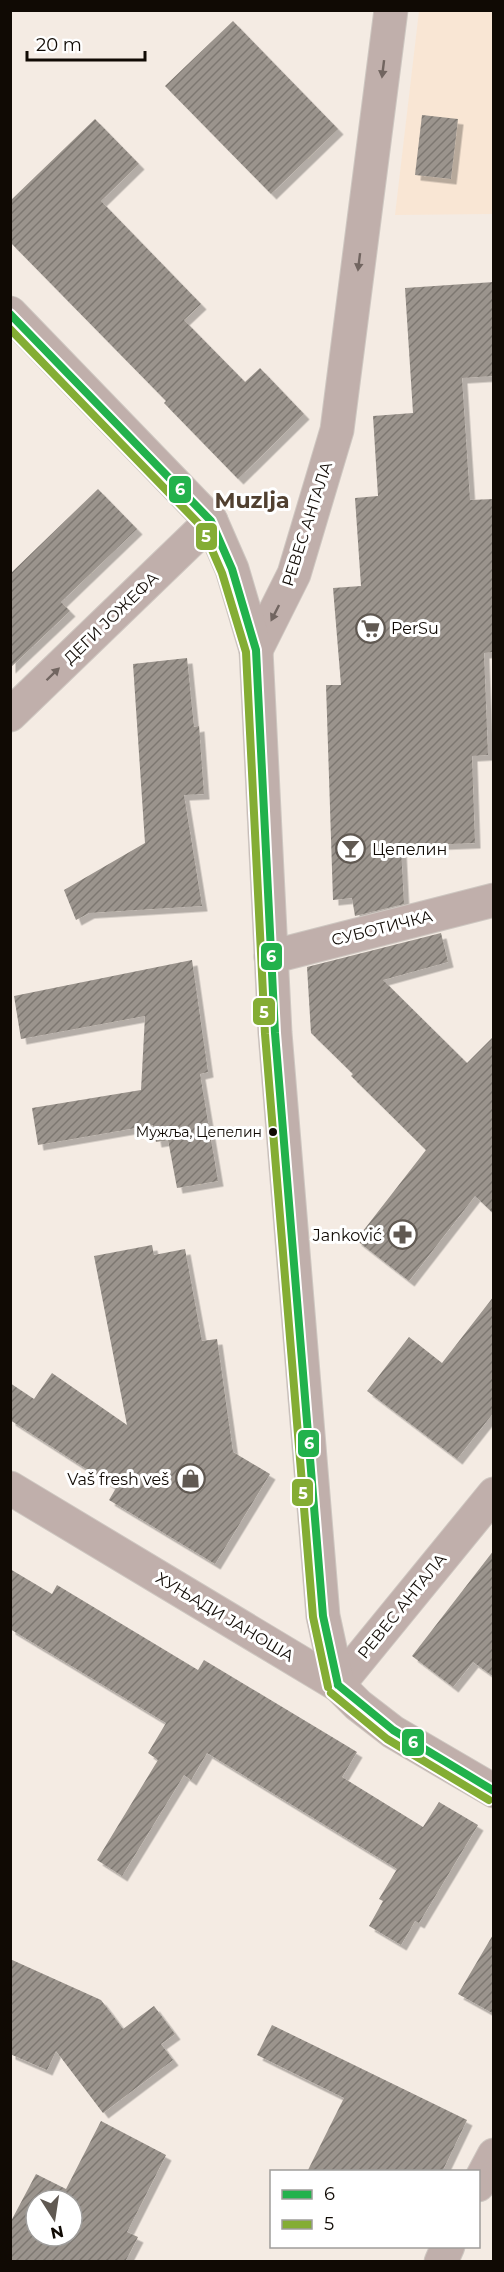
<svg xmlns="http://www.w3.org/2000/svg" width="504" height="2272" font-family="Montserrat,sans-serif">
<style>
.built{fill:#f9e6d4}
.building{fill:url(#building-hatch);fill-rule:evenodd;filter:url(#shadow)}
.lines{fill:none;stroke-linecap:round;stroke-linejoin:round}
.minor-casing{stroke:#cec7c1;stroke-width:35}
.tertiary-casing{stroke:#cec7c1;stroke-width:35}
.minor{stroke:#c0afab;stroke-width:33}
.tertiary{stroke:#c0afab;stroke-width:33}
.bus-1-casing{stroke:#fff;stroke-width:12}
.bus-2-casing{stroke:#fff;stroke-width:12}
.bus-1{stroke:#22b24c;stroke-width:8}
.bus-2{stroke:#84ad34;stroke-width:8}
.oneway{fill:#716560}
.bus-dot{fill:#100a04;stroke:#fff;stroke-width:2}
.labels{text-anchor:middle;dominant-baseline:central;stroke-width:6;stroke-linejoin:round;paint-order:stroke}
.bus-label{font-size:14px;fill:#100a04;stroke:#fff;text-anchor:end}
.street-label{font-size:16px;fill:#100a04;stroke:#fff}
.poi-label{font-size:16px;fill:#100a04;stroke:#fff;text-anchor:start}
.district-label{font-size:22px;font-weight:bold;fill:#514030;stroke:#fff}
.line-badge{stroke:#fff;stroke-width:2}
.badge-label{font-size:16px;text-anchor:middle;font-weight:bold;fill:#fff}
</style>
<defs>
<pattern id="building-hatch" width="6" height="6" patternUnits="userSpaceOnUse" patternTransform="scale(1.5)"><rect width="6" height="6" fill="#9b948d"/><path d="M-1 1l2-2M0 6l6-6M5 7l2-2" fill="none" stroke="#7d7771"/></pattern>
<filter id="shadow"><feDropShadow dx="5.5" dy="5.5" stdDeviation="0" flood-color="#0004"/></filter>
</defs>
<rect width="100%" height="100%" fill="#f4ebe3"/>
<path class="built" d="M419,11H493V214L395,215Z"/>
<path class="building" d="M233,21L338,129L271,194L165,86Z
M422,115L458,119L451,179L415,175Z
M95,119L139,164L101,201L201,304L184,320L245,382L260,368L304,414L238,479L164,403L166,401L10,242V201Z
M494,282V376L462,378L470,500L494,499V652L484,653L488,755L472,756L475,843L401,846L404,904L355,916L352,898L333,900L326,685H341L333,588L361,586L355,498L378,496L373,416L413,413L405,288Z
M98,489L137,529L61,602L70,611L10,668V574Z
M187,658L194,727L199,726L204,794L184,795L202,906L89,913L76,920L64,890L145,843L133,664Z
M441,933L448,962L383,980L467,1063L494,1036V1214L475,1196L409,1281L356,1240L426,1150L351,1076L353,1074L311,1033L307,967Z
M192,960L208,1072L200,1074L218,1181L177,1188L168,1140L156,1142L153,1125L38,1145L32,1108L141,1090L145,1016L21,1039L14,996Z
M152,1245L154,1255L185,1249L202,1341L217,1339L233,1452L270,1474L215,1564L109,1500L116,1488L10,1420V1383L34,1399L52,1373L127,1425L94,1256Z
M494,1296V1412L457,1459L367,1391L409,1337L442,1363Z
M494,1550V1677L473,1662L453,1687L412,1656Z
M10,1569L52,1594L57,1585L198,1670L204,1660L357,1752L342,1777L423,1827L439,1802L478,1825L419,1923L415,1921L401,1945L369,1926L383,1901L379,1899L397,1869L207,1753L191,1780L184,1775L122,1876L97,1860L158,1760L148,1753L166,1723L10,1629Z
M494,1933V2014L458,1994Z
M10,1959L101,2000L123,2029L154,2006L175,2034L161,2044L173,2060L103,2113L56,2051L47,2070L10,2054Z
M272,2025L467,2120L442,2172H307L344,2098L257,2055Z
M101,2121L166,2155L127,2232L138,2237L125,2262H10V2223L36,2174L66,2189ZM36,2200H72V2236H36Z"/>
<g class="lines">
<defs>
<path id="minor" d="M256,650L294,574L337,430L391,10
M10,715L211,521
M271,957L494,900
M10,1488L338,1685L494,1494
M478,2185L494,2155
M441,2262L448,2246"/>
<path id="tertiary" d="M10,313L211,521L232,569L256,650L275,1033L323,1616L338,1685L358,1705L393,1732L494,1791"/>
</defs>
<use href="#minor" class="minor-casing"/>
<use href="#tertiary" class="tertiary-casing"/>
<use href="#minor" class="minor"/>
<use href="#tertiary" class="tertiary"/>
<defs>
<path id="bus-1" d="M10,314L211,521L232,569L256,650L275,1033L323,1616L338,1685
M338,1685L393,1730L494,1791"/>
<path id="bus-2" d="M10,329L202,527L222,573L246,652L265,1034L313,1617L328,1687
M331,1693L387,1739L489,1800"/>
</defs>
<use href="#bus-1" class="bus-1-casing"/>
<use href="#bus-2" class="bus-2-casing"/>
<use href="#bus-1" class="bus-1"/>
<use href="#bus-2" class="bus-2"/>
</g>
<defs><path id="oneway-solid" d="M-6-.8H1V-3.2L6.5 0L1 3.2V.8H-6Z" transform="scale(1.5)"/></defs>
<g class="oneway">
<use href="#oneway-solid" transform="translate(383 69) rotate(97)"/>
<use href="#oneway-solid" transform="translate(359 262) rotate(97)"/>
<use href="#oneway-solid" transform="translate(275 613) rotate(117)"/>
<use href="#oneway-solid" transform="translate(53 674) rotate(-44)"/>
</g>
<defs>
<symbol id="supermarket-ring" viewBox="-11 -11 22 22"><circle r="9.5" fill="#fff" stroke="#605952" stroke-width="1.5"/><path d="M-6-5.5h2.5l.6 2H6L4.5 2H-2.5L-4.4-4H-6ZM-1.5 3.2a1.3 1.3 0 1 0 .1 0ZM3 3.2a1.3 1.3 0 1 0 .1 0Z" fill="#605952"/></symbol>
<symbol id="bar-ring" viewBox="-11 -11 22 22"><circle r="9.5" fill="#fff" stroke="#605952" stroke-width="1.5"/><path d="M-6-5H6L.8 .8V4.5H3.5V6h-7V4.5H-.8V.8Z" fill="#605952"/></symbol>
<symbol id="pharmacy-ring" viewBox="-11 -11 22 22"><circle r="9.5" fill="#fff" stroke="#605952" stroke-width="1.5"/><path d="M-2-6h4v4h4v4h-4v4h-4v-4h-4v-4h4Z" fill="#605952"/></symbol>
<symbol id="shop-ring" viewBox="-11 -11 22 22"><circle r="9.5" fill="#fff" stroke="#605952" stroke-width="1.5"/><path d="M-5-2.5h2.3a2.7 3.5 0 0 1 5.4 0H5L5.5 6h-11ZM-1.5-2.5h3a1.5 2.3 0 0 0-3 0Z" fill="#605952"/></symbol>
</defs>
<g fill-rule="evenodd">
<use href="#supermarket-ring" x="354" y="612" width="33" height="33"/>
<use href="#bar-ring" x="334" y="832" width="33" height="33"/>
<use href="#pharmacy-ring" x="386" y="1218" width="33" height="33"/>
<use href="#shop-ring" x="174" y="1462" width="33" height="33"/>
</g>
<circle class="bus-dot" cx="273" cy="1132" r="5"/>
<g class="labels">
<g class="bus-label">
<text x="262" y="1132">Мужља, Цепелин</text>
</g>
<g class="street-label">
<text transform="translate(307 524) rotate(-72)">РЕВЕС АНТАЛА</text>
<text transform="translate(111 618) rotate(-44)">ДЕГИ ЈОЖЕФА</text>
<text transform="translate(382 928) rotate(-14)">СУБОТИЧКА</text>
<text transform="translate(402 1606) rotate(-51)">РЕВЕС АНТАЛА</text>
<text transform="translate(225 1617) rotate(31)">ХУЊАДИ ЈАНОША</text>
</g>
<g class="poi-label">
<text x="391" y="628">PerSu</text>
<text x="372" y="849">Цепелин</text>
<text x="382" y="1235" text-anchor="end">Janković</text>
<text x="169" y="1479" text-anchor="end">Vaš fresh veš</text>
</g>
<g class="district-label">
<text x="252" y="500">Muzlja</text>
</g>
</g>
<g class="line-badge">
<rect x="168" y="475" width="24" height="29" rx="6" fill="#22b24c"/>
<rect x="195" y="522" width="23" height="29" rx="6" fill="#84ad34"/>
<rect x="260" y="942" width="23" height="29" rx="6" fill="#22b24c"/>
<rect x="252" y="997" width="24" height="29" rx="6" fill="#84ad34"/>
<rect x="297" y="1429" width="23" height="29" rx="6" fill="#22b24c"/>
<rect x="291" y="1478" width="23" height="29" rx="6" fill="#84ad34"/>
<rect x="401" y="1728" width="24" height="29" rx="6" fill="#22b24c"/>
</g>
<g class="badge-label">
<text x="180" y="495">6</text>
<text x="206" y="542">5</text>
<text x="271" y="962">6</text>
<text x="264" y="1018">5</text>
<text x="309" y="1449">6</text>
<text x="303" y="1499">5</text>
<text x="413" y="1748">6</text>
</g>
<rect width="504" height="2272" fill="none" stroke="#100a04" stroke-width="24"/>
<rect x="270" y="2170" width="210" height="78" fill="#ffffff" stroke="#9f9d9b" stroke-width="1.5"/>
<rect x="282" y="2190" width="30" height="9" fill="#22b24c" stroke="#9f9d9b" stroke-width="1.5"/>
<text x="324" y="2200" font-size="18" fill="#100a04">6</text>
<rect x="282" y="2220" width="30" height="9" fill="#84ad34" stroke="#9f9d9b" stroke-width="1.5"/>
<text x="324" y="2230" font-size="18" fill="#100a04">5</text>
<g transform="translate(54 2218) rotate(168)"><circle r="28" fill="#ffffff" stroke="#9f9d9b" stroke-width="1.5"/>
<path d="M0-4.5L10 22L0 15L-10 22Z" fill="#605952"/>
<text y="-9" font-size="16" font-weight="bold" text-anchor="middle" fill="#100a04">N</text>
</g>
<path d="M27 51v9h118v-9" fill="none" stroke="#100a04" stroke-width="3"/>
<text x="36" y="51" font-size="18" fill="#100a04" stroke="#ffffff" stroke-width="4.5" paint-order="stroke">20 m</text>
</svg>
